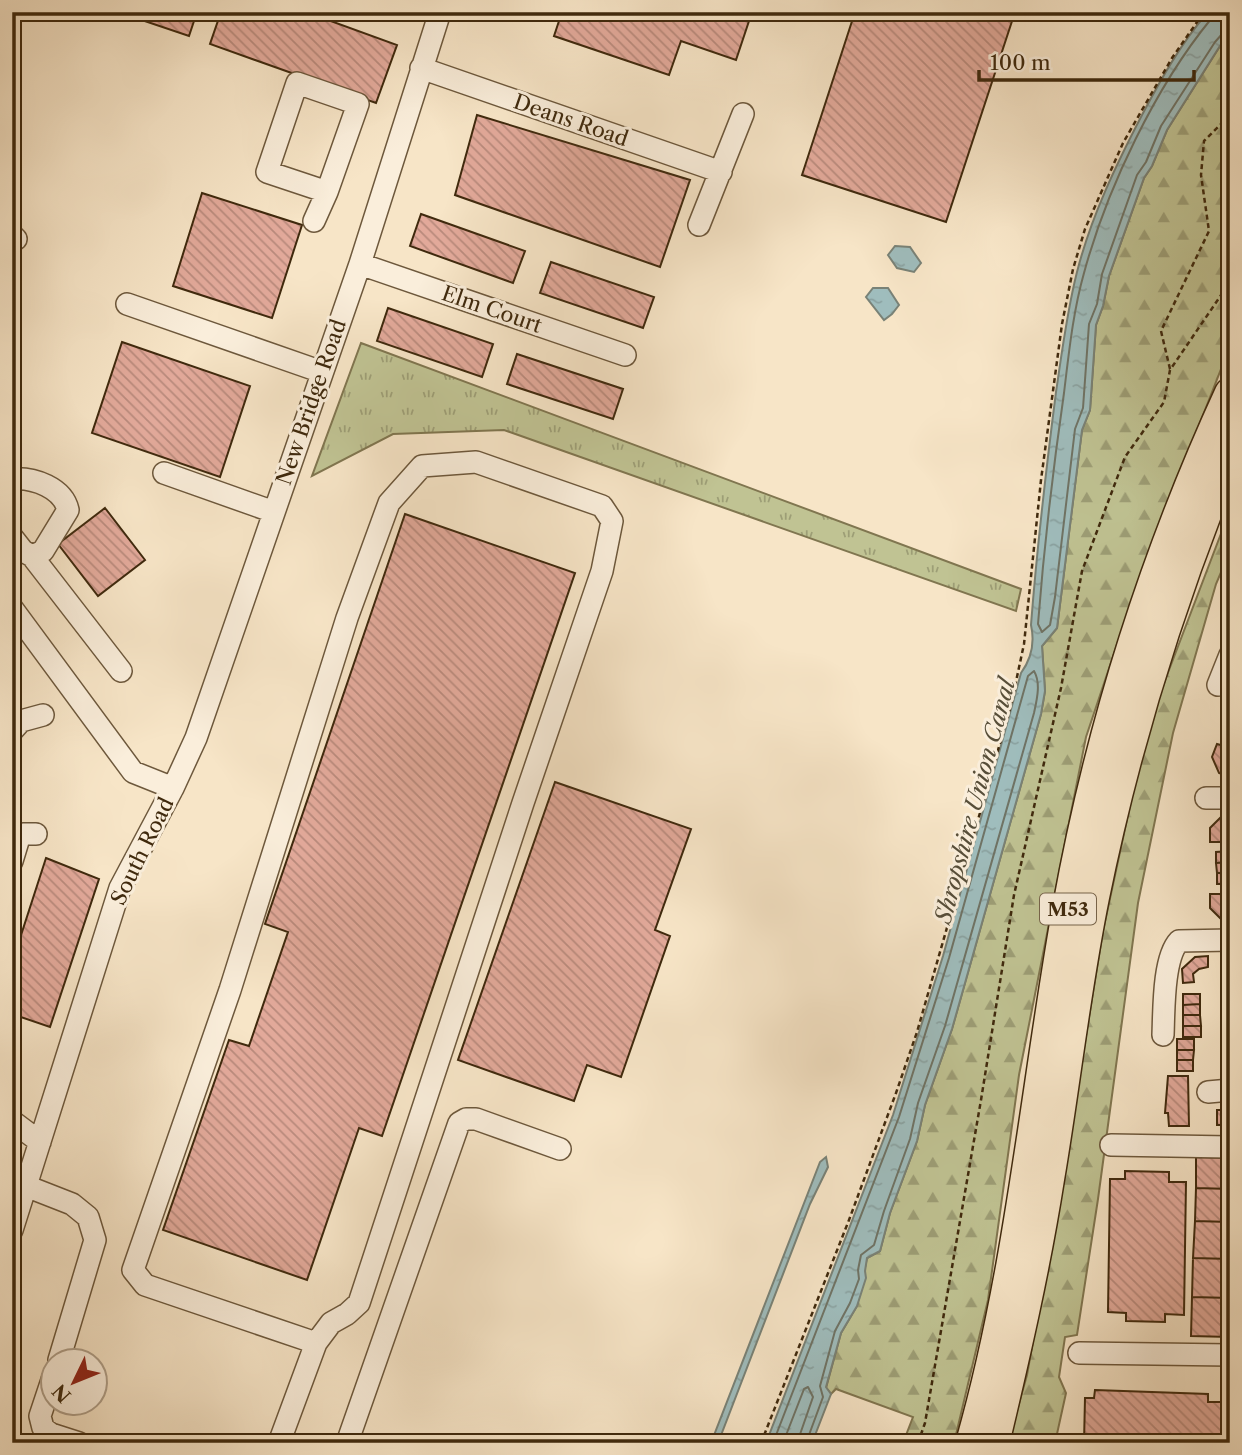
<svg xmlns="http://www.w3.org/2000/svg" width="1242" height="1455" font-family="'Libre Caslon Text',serif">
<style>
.grass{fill:url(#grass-tufts);stroke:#807650;stroke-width:2}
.forest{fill:url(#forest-firs);stroke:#807650;stroke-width:2}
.water{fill:url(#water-ripples);stroke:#798277;stroke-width:2}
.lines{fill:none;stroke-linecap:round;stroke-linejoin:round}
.shore{stroke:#6f7365;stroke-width:2}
.building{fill:url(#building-back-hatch);stroke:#3f290d;stroke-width:2}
.minor-casing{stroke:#6d583c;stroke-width:24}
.highway-casing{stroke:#3f290d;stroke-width:33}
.path{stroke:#3f290d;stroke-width:2.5;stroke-dasharray:5 3.5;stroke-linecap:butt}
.minor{stroke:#faeedb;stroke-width:21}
.highway{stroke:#f7e5c7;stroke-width:30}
.labels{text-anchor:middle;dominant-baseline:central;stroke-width:6;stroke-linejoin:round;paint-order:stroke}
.shield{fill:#faeedb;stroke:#77644b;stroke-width:2}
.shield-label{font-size:19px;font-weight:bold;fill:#3f290d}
.street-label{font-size:21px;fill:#3f290d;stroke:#faeedb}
.water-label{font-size:23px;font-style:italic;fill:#574e39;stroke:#faeedb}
</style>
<defs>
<pattern id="grass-tufts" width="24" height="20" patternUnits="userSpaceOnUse" patternTransform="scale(1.75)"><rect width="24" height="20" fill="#c0c393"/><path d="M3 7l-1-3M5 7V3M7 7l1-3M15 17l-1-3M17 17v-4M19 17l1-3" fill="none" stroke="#9d9e76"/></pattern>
<pattern id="forest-firs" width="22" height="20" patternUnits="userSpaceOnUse" patternTransform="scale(1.75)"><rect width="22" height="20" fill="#c0c393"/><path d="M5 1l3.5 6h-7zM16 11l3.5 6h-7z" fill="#9d9e76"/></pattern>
<pattern id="water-ripples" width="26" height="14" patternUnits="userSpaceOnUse" patternTransform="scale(1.75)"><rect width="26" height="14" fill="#9fbdbd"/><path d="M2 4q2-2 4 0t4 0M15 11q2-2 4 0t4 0" fill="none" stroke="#8aa2a1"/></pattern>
<pattern id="building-back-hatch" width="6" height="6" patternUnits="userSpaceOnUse" patternTransform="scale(1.75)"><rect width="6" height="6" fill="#e2a99a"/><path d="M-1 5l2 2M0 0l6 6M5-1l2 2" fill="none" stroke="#b98a7c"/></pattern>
</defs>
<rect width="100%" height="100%" fill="#f7e5c7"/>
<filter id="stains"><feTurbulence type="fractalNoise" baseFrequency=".00286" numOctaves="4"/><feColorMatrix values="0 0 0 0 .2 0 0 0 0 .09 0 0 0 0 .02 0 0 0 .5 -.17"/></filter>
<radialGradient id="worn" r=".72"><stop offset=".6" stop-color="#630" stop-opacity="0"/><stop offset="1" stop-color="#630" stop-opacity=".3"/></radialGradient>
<path class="grass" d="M361,343L1021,589L1016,611L504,430L393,434L312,476Z"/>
<path class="forest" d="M1230,36V346L1139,579L1086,737L1019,1075L988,1300L954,1443H903L913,1417L836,1389L831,1394L826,1388L841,1333L857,1306L867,1258L880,1251L890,1213L917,1141L925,1105L952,1029L1041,714L1045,691L1042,646L1057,628L1082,430L1090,410L1096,325L1103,306L1109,276L1144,178L1152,166L1167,130L1220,46Z
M1230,510V551L1216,584L1173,733L1138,903L1098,1199L1077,1335L1065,1337L1059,1377L1066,1393L1055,1443H1008L1027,1375L1072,1122L1103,931L1134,787L1153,712Z"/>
<path class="water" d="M1208,12H1230V36L1220,46L1167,130L1152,166L1144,178L1109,276L1103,306L1096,325L1090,410L1082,430L1057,628L1042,646L1045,691L1041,714L952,1029L925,1105L917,1141L890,1213L880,1251L867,1258L865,1271L866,1278L857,1306L841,1333L826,1387L831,1394L812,1443H766L893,1115L943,956L1021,673C1032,658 1035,643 1031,625C1037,547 1046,470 1056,392C1062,352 1067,311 1077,272C1091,217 1116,165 1142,115C1161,79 1181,43 1208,12Z
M895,246L910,247L921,263L914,272L897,268L888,255Z
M873,288H888L899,305L892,314L884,320L866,297Z
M826,1157L828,1167L810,1204L718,1443H711L820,1162Z"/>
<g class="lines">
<path class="shore" d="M1212,12L1211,19C1156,86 1107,188 1084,273C1073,312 1069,352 1064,393C1053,469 1044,547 1038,624L1042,632L1050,625L1055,597L1075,429L1083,408L1089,324L1097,304L1102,274L1137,175L1146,162L1161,126L1215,42L1223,33L1230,32
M773,1443L899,1117L949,958L1028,676L1034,671C1041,683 1037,699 1034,713L945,1026L918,1103L910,1139L884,1211L874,1245L861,1255L858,1270L859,1279L850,1303L835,1331L820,1386L823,1397L806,1443
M783,1443L804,1389L808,1387L813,1397L797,1443"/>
</g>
<path class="building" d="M118,12H197L189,36Z
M221,12H306L397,45L376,103L210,44Z
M562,12H752L736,60L681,41L669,75L554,36Z
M855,12H1015L946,222L802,175Z
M477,115L690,180L660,267L455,195Z
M202,193L302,225L272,318L173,286Z
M421,214L525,251L513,283L410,246Z
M551,262L654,297L643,328L540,293Z
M388,308L493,344L482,377L377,341Z
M122,342L250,386L220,477L92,433Z
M517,354L623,389L613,419L507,384Z
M105,508L145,560L98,596L58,544Z
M405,514L575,573L382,1136L359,1128L307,1280L163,1230L229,1040L249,1046L288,932L265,924Z
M1217,744L1228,747L1225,757L1230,765V777L1219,773L1212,757Z
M555,782L691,829L655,930L670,936L621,1077L587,1065L574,1101L458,1060Z
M1223,815H1230V828L1223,832V842H1210V828Z
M1230,851V862L1216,863V852Z
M46,858L99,879L50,1027L12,1014V963Z
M1230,862V873H1217L1216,863Z
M1217,873H1230V884H1217Z
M1210,894H1223L1224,904L1230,909V921H1223L1210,908Z
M1208,956V967L1199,969L1193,974L1194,982L1183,983L1182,969L1195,957Z
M1230,960V978H1223L1222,961Z
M1183,994H1200V1004L1183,1005Z
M1200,1004V1015H1183V1005Z
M1183,1015H1200L1201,1026H1183Z
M1183,1026H1201V1037H1183Z
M1177,1039H1194V1050H1177Z
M1177,1050H1194L1193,1060H1177Z
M1177,1060H1193V1071H1177Z
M1168,1076H1188L1189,1126H1169L1168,1113H1165Z
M1217,1110H1230V1125H1217Z
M1196,1157L1230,1158V1189L1196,1188Z
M1125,1171L1169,1172V1182H1186L1184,1315L1165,1314V1322L1126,1321V1313L1108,1312L1110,1179H1125Z
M1196,1188L1230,1189V1222L1195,1221Z
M1195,1221L1230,1222V1259L1193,1258Z
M1193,1258L1230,1259V1298L1192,1297Z
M1192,1297L1230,1298V1337L1191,1336Z
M1095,1390L1208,1394V1402H1227V1394H1230V1443H1084L1085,1398H1094Z"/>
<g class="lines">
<defs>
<path id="minor" d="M421,68L721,172
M314,221L327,192L267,172L297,83L358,104L327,192
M699,225L743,114
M12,235L16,239
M360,264L625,355
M127,304L322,372
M164,473L274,512
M12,479C34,477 63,488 68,510L43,551L32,556L23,551L12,537
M32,556L121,671
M12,608L133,772L173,788
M1218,685L1230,655
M12,731L21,721L43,715
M1206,798H1230
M12,861L19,838L23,834H36
M1163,1035C1164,1011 1163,958 1179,941L1230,940
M1208,1092L1230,1090
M12,1121L40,1142
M1111,1145L1230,1147
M26,1186L72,1204L88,1217L95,1240L59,1360
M12,1230L120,888L173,788L196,738L360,264L440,12
M1079,1353L1230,1355
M52,1380L40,1416L43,1428L51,1434L79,1443
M279,1443L316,1343L331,1323L347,1314L359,1303L523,803L602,571L612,521L602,506L476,462L422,466L389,503L347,618L230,990L133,1270L145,1285L316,1343
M347,1443L459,1123L466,1119H476L560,1149"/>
<path id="highway" d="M971,1443C1021,1268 1036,1085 1068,907C1100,730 1155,556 1230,393
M994,1443C1015,1355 1035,1268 1049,1179C1065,1085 1075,990 1094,897C1125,744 1171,597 1230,453"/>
</defs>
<use href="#minor" class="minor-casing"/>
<use href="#highway" class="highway-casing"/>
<path class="path" d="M1170,369L1161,331L1209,231L1201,175L1204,141L1230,115
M761,1443L849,1220L896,1093L917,1032L1011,705L1024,644L1041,480L1062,324L1073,269L1085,229L1123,143L1172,58L1204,12
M918,1443L925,1423L981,1100L1014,895L1061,688L1082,571L1125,457L1164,402L1170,370L1230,282"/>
<use href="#minor" class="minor"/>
<use href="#highway" class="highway"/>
</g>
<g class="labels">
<rect class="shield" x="1040" y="893.5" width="56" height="31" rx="5"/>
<g class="shield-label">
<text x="1068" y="909">M53</text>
</g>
<g class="street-label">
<text transform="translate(571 120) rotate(19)">Deans Road</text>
<text transform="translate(492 309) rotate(19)">Elm Court</text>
<text transform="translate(311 402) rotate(-71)">New Bridge Road</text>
<text transform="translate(142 851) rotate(-64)">South Road</text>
</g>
<g class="water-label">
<text transform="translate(975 801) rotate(-75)">Shropshire Union Canal</text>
</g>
</g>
<rect width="1242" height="1455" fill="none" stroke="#f7e5c7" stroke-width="42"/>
<rect x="14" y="14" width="1214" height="1427" fill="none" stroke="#3f290d" stroke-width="3.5"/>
<rect x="21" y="21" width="1200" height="1413" fill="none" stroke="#3f290d" stroke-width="2"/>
<g transform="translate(74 1382) rotate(227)"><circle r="33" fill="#faeedb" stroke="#af9f89" stroke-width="2"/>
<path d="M0-5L12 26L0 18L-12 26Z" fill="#8f2418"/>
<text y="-10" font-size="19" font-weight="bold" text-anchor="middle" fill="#3f290d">N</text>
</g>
<path d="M979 70v10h215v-10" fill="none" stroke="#3f290d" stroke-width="3.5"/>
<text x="990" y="70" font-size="21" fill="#3f290d" stroke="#faeedb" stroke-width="5" paint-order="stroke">100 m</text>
<rect width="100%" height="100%" filter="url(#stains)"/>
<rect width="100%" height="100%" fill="url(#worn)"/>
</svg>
